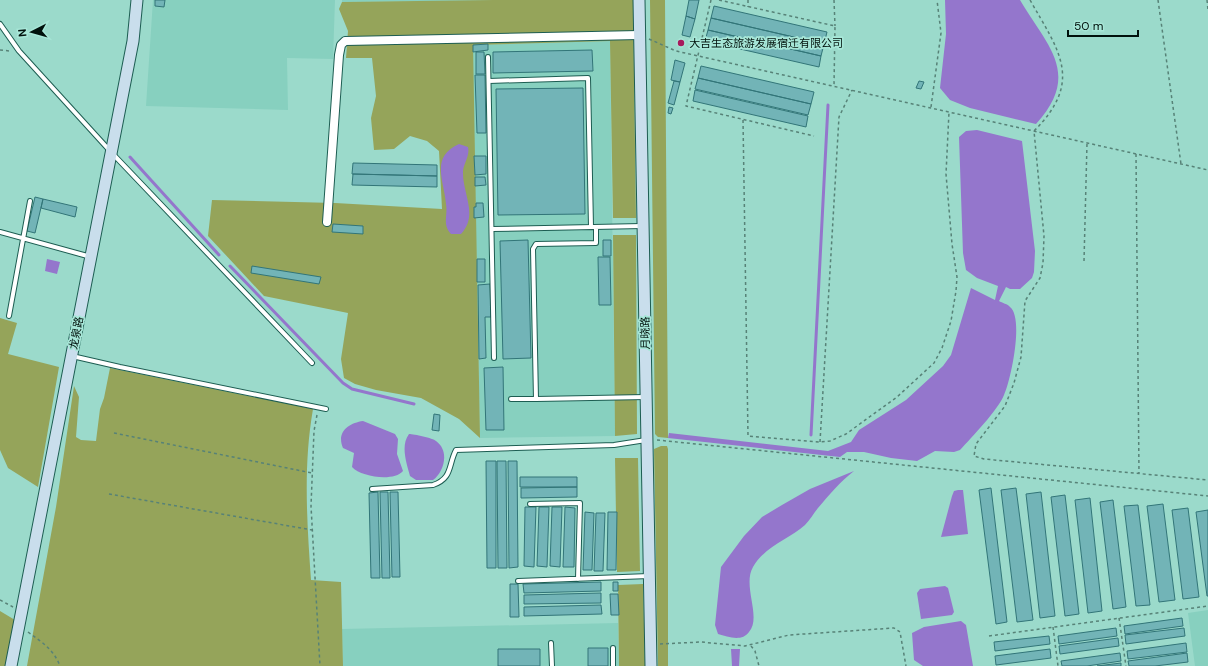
<svg xmlns="http://www.w3.org/2000/svg" width="1208" height="666" font-family="'DM Sans','Noto Sans SC',sans-serif">
<style>
.built{fill:#87d0bf}
.green{fill:#95a45a}
.water{fill:#9476cc}
.lines{fill:none;stroke-linecap:round;stroke-linejoin:round}
.stream{stroke:#9476cc;stroke-width:3}
.building{fill:#72b4b7;stroke:#327578}
.lane-casing{stroke:#1d5d52;stroke-width:6}
.street-casing{stroke:#1d5d52;stroke-width:10}
.secondary-casing{stroke:#1d5d52;stroke-width:13}
.path{stroke:#578277;stroke-width:1.5;stroke-dasharray:3 3;stroke-linecap:butt}
.lane{stroke:#fff;stroke-width:4}
.street{stroke:#fff;stroke-width:8}
.secondary{stroke:#c9deec;stroke-width:11}
.poi-dot{fill:#a71b5d;stroke:#a7e7d8;stroke-width:1.5}
.labels{text-anchor:middle;dominant-baseline:central;stroke-width:3.5;stroke-linejoin:round;paint-order:stroke}
.poi-label{font-size:11px;fill:#00110c;stroke:#a7e7d8;text-anchor:start}
.street-label{font-size:11px;fill:#00110c;stroke:#a7e7d8}
</style>
<rect width="100%" height="100%" fill="#9bdacb"/>
<path class="built" d="M153,0H335L333,59L287,58L288,110L146,106Z
M342,0H513L342,2Z
M610,41L615,436L480,438L472,45Z
M1208,610V666H1195L1188,613Z
M618,623L619,666H343L342,629Z"/>
<path class="green" d="M493,0H633L636,218H613L610,41L473,45L480,438L459,419L421,398L376,390L355,384L344,378L341,359L348,313L264,296L208,236L212,200L335,203L442,209L439,151L427,141L410,136L394,149L374,150L371,118L376,96L372,58H346L348,31L339,9L342,2Z
M650,0H665L668,438L658,437L655,434Z
M613,235H636L637,434L615,436Z
M0,318L17,323L8,354L59,367L38,487L8,468L0,450Z
M110,368L313,409C303,466 307,523 311,580L341,582L343,666H27L56,507L74,386L79,397L76,437L81,440L96,441L100,409L104,398Z
M661,446H667L668,449V666H658L654,449Z
M615,458H638L640,571L617,572Z
M643,584L645,666H619L618,585Z
M0,611L15,620L5,666H0Z"/>
<path class="water" d="M945,0H1020C1047,46 1082,73 1036,124L970,108L950,100L940,88L946,34Z
M977,130L1022,141L1035,251L1034,272L1032,278L1020,289H1010L1006,287L999,301C1002,303 1008,304 1010,307C1024,318 1011,380 1004,395C998,410 972,437 960,450L954,452L935,451L917,461L891,458L864,452H847L840,457L668,438L669,433L828,451L851,442L859,430L906,400L943,366L951,355L971,288L995,300L998,286L977,278L966,270L963,253L959,137L966,131Z
M459,144L468,147C470,156 464,162 463,171C462,193 479,215 461,234H451C442,224 448,216 446,204C444,180 430,157 459,144Z
M47,259L60,262L57,274L45,271Z
M363,421L395,434L398,439L397,454L403,471C394,482 361,477 352,467L354,453L343,448C336,432 349,423 363,421Z
M409,434C414,434 433,438 436,441C450,451 444,472 433,480H416L410,476C407,464 400,446 409,434Z
M854,471C840,482 829,495 818,508C813,514 810,520 805,525C789,539 764,547 753,567C742,586 762,617 749,632C742,642 728,637 718,634L715,625L721,567L744,536L762,517L782,505L810,489Z
M958,490H963L968,534L941,537L952,496L954,491Z
M945,586L948,588L954,612L952,615L921,619L917,593L920,589Z
M961,621L966,625L973,666H923L914,660L912,633L924,627Z
M731,649H740L739,666H732Z"/>
<g class="lines">
<path class="stream" d="M130,157L219,255
M230,266L343,383L352,389L414,404
M811,435L828,105"/>
</g>
<path class="building" d="M155,0H165L164,7L155,6Z
M689,0H699L695,19L686,16Z
M714,6L827,32L824,44L711,18Z
M686,16L695,19L690,37L682,35Z
M711,18L824,44L821,56L708,30Z
M708,30L821,56L819,67L705,41Z
M488,44V50L473,52V45Z
M592,50L593,71L493,73V52Z
M476,52H484L485,74H476Z
M675,60L685,63L680,82L671,80Z
M701,66L814,92L811,104L698,78Z
M475,75H485L486,133H477Z
M698,78L811,104L808,115L695,89Z
M674,81L680,82L674,105L668,103Z
M919,81L924,82L921,89L916,88Z
M583,88L585,214L498,215L496,89Z
M695,90L808,116L806,127L693,101Z
M669,107L673,108L671,114L668,113Z
M474,156H486V174L475,175Z
M353,163L437,165V176L352,174Z
M353,174L437,176V187L352,185Z
M475,177H485L486,185L475,186Z
M35,197L43,199L35,233L27,231Z
M43,199L77,207L75,217L41,208Z
M476,203H483L484,217L474,218V207H476Z
M333,224L363,226V234L332,232Z
M528,240L531,358L503,359L500,241Z
M603,240H611V256H603Z
M598,257H610L611,305H599Z
M477,259H485V282H477Z
M252,266L321,277L319,284L251,273Z
M490,284L491,317H485L486,358L479,359L478,285Z
M503,367L504,430H486L484,368Z
M434,414L440,415L439,431L432,430Z
M486,461H496V568H487Z
M497,461H506L507,568H498Z
M508,461H517L518,567L509,568Z
M520,477H577V487H520Z
M577,487V497L521,498V488Z
M991,488L1007,622L996,624L979,490Z
M1016,488L1033,620L1017,622L1001,490Z
M378,492L380,578H371L369,493Z
M380,492H388L390,578H382Z
M390,492H398L400,577H392Z
M1041,492L1055,616L1040,618L1026,494Z
M1065,495L1079,614L1065,616L1051,497Z
M1090,498L1102,611L1088,613L1075,500Z
M1113,500L1126,607L1113,609L1100,502Z
M1163,504L1175,600L1159,602L1147,506Z
M1138,505L1150,605L1136,606L1124,506Z
M525,507H536L534,567L524,566Z
M539,507H549L547,567L537,566Z
M552,507H562L560,567L550,566Z
M565,507L575,508L574,567H563Z
M1188,508L1199,597L1183,599L1172,510Z
M1208,510V596H1207L1196,512Z
M585,512L594,513L592,570H583Z
M608,512H617L616,570H607Z
M596,513H605L603,571H594Z
M601,582V591L524,593L523,584Z
M613,582H618V591H613Z
M510,584H518L519,617H510Z
M601,593V603L524,604V595Z
M610,594H618L619,615H611Z
M601,605L602,614L524,616V607Z
M1182,618L1183,626L1125,634L1124,626Z
M1116,628L1117,636L1059,644L1058,636Z
M1184,628L1185,636L1126,644L1125,635Z
M1049,636L1050,644L995,651L994,642Z
M1118,638L1119,646L1060,654L1059,646Z
M1186,643L1187,652L1128,659L1127,651Z
M588,648H608V666H588Z
M498,649H540V666H498Z
M1050,649L1051,658L996,665L995,656Z
M1120,653L1121,661L1087,666H1062L1061,661Z
M1187,653L1188,662L1155,666H1129L1128,661Z
M1121,663V666H1097Z"/>
<g class="lines">
<defs>
<path id="lane" d="M0,24L19,51L111,152L312,363
M488,57L494,358
M489,81L588,78L591,227
M492,229L642,226
M0,232L91,257
M9,316L30,201
M72,356L120,367L326,409
M511,399H536L533,249L536,244L596,243V227
M536,399L646,397
M372,489L433,485C453,478 448,465 456,450L614,445L646,440
M530,504L580,503L578,579
M518,581L649,576
M551,643L552,666
M613,648V666"/>
<path id="street" d="M327,222L339,55L341,45L345,41L639,35"/>
<path id="secondary" d="M639,0L651,666
M11,666L133,41L137,0"/>
</defs>
<use href="#lane" class="lane-casing"/>
<use href="#street" class="street-casing"/>
<use href="#secondary" class="secondary-casing"/>
<path class="path" d="M711,0L686,106L814,136
M719,0L835,26L834,86
M748,0V7
M834,0L835,26
M1030,0C1059,51 1084,81 1034,131L1044,236L1043,263L1040,278L1025,301L1021,357L1014,383L1005,406L976,444L974,456L984,459L1208,480
M1158,0L1181,164
M1207,0L1208,10
M649,39L676,51L1208,170
M0,50L10,51
M931,107L941,33L937,0
M743,120L748,436L820,442L830,441L846,434L897,397L934,363L942,348L951,321L956,291L957,277L952,244L946,174L949,112
M1136,154L1139,474
M1084,261L1087,143
M317,415L314,431L311,506L320,666
M114,433L312,473
M657,440L1208,496
M820,442L839,117L852,90
M109,494L312,530
M0,600L13,607
M1119,618L1126,666
M1053,627L1058,666
M28,632C42,642 54,650 60,666
M989,636L1208,606
M660,644L701,642L745,646L789,635L894,628L900,632L906,666
M751,646L755,651L759,666"/>
<use href="#lane" class="lane"/>
<use href="#street" class="street"/>
<use href="#secondary" class="secondary"/>
</g>
<circle class="poi-dot" cx="681" cy="43" r="4"/>
<g class="labels">
<g class="poi-label">
<text x="689" y="43">大吉生态旅游发展宿迁有限公司</text>
</g>
<g class="street-label">
<text transform="translate(76 333) rotate(-79)">龙泉路</text>
<text transform="translate(645 333) rotate(-91)">月晓路</text>
</g>
</g>
<g transform="translate(32 32) rotate(264)" stroke="#a7e7d8" stroke-width="3" paint-order="stroke">
<path d="M0-3L7 15L0 10L-7 15Z" fill="#00110c"/>
<text y="-6" font-size="11" font-weight="bold" text-anchor="middle" fill="#00110c">N</text>
</g>
<path d="M1068 30v6h70v-6" fill="none" stroke="#00110c" stroke-width="2"/>
<text x="1074" y="30" font-size="12" fill="#00110c" stroke="#a7e7d8" stroke-width="3" paint-order="stroke">50 m</text>
</svg>
